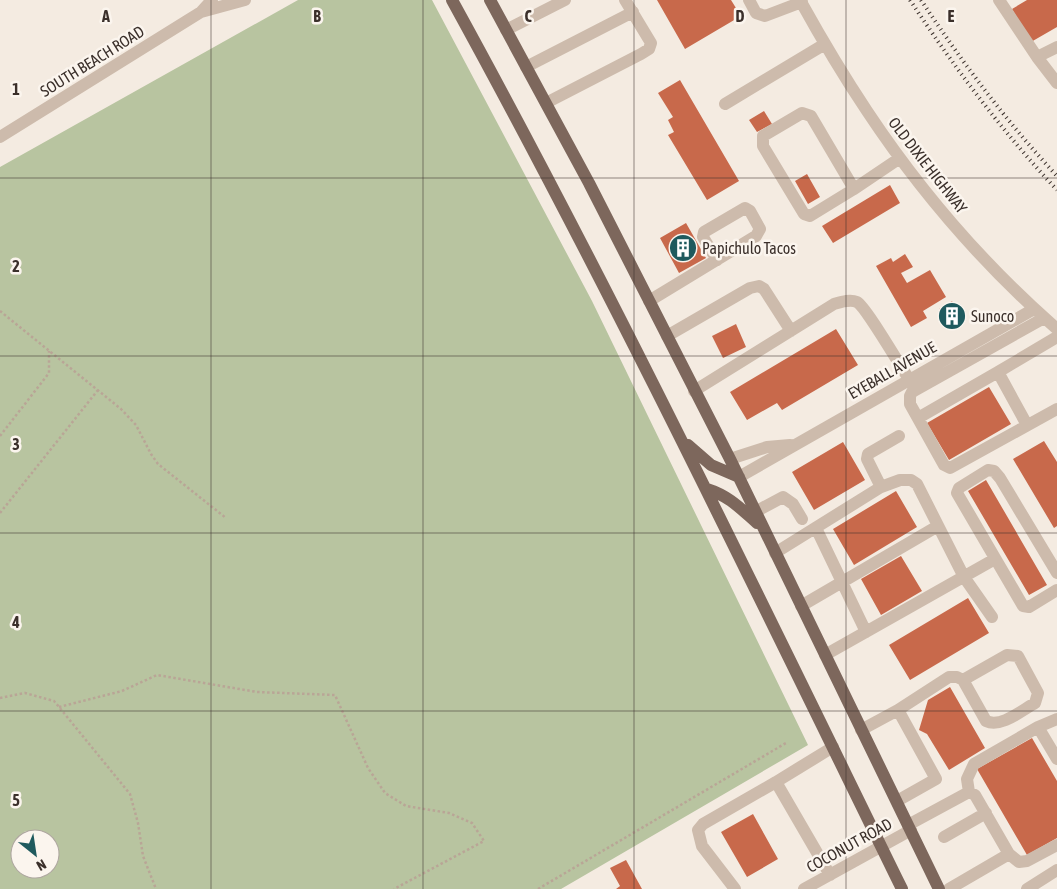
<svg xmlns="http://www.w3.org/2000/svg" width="1057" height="889" font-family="'Asap Condensed',sans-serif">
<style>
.green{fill:#b8c4a0;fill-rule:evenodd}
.building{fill:#c8694b}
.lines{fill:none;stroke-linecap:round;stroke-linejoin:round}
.path{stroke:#b9a596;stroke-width:2.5;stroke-dasharray:2.5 2.5;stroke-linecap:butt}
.minor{stroke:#cdbbac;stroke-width:12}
.major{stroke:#7d675c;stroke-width:12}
.rail{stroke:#3b302b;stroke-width:4;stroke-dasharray:1 4;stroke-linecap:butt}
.grid{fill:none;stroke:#3b302b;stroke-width:1;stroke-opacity:0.55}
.labels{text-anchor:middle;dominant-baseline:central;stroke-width:5;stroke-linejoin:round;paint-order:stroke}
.street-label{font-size:16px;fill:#3b302b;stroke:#fbf5ee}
.poi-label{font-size:16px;fill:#3b302b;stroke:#fbf5ee;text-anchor:start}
.grid-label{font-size:16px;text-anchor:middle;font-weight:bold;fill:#3b302b;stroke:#fbf5ee;stroke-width:5;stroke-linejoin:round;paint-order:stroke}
</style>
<rect width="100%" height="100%" fill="#f4ebe1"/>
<path class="green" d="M298,0H432L592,301L808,745L561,889H0V167ZM20,839H50V869H20Z"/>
<path class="building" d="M657,0H731L741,16L685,49Z
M1027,0H1057V27L1031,42L1012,9Z
M680,80L739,181L707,200L668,135L674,132L668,120L673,117L658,93Z
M764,111L772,124L757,132L749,120Z
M807,174L820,197L808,204L795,181Z
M890,185L900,203L833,243L822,226Z
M686,223L706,258L679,273L660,238Z
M905,254L913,267L901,273L907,283L930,270L946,297L923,311L927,318L911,327L876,266L891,258L893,262Z
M952,301L965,322L952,330L939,309Z
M736,324L746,347L723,358L712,336Z
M836,329L858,365L782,410L777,403L747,420L730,392Z
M989,387L1011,424L949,460L927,423Z
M1044,441L1057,462V526L1054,528L1013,459Z
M843,442L865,480L814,510L792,472Z
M986,480L1047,585L1029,595L968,491Z
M896,491L917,527L854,565L833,529Z
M901,556L922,591L881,615L861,579Z
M968,598L989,633L910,680L889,645Z
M950,687L985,748L949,770L927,734L919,730L928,700Z
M1032,738L1057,781V838L1027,855L977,769Z
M753,814L778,859L747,877L721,832Z
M626,860L642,889H616L620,886L610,868Z"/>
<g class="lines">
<path class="path" d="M0,311L121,409L136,425L151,454L158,464L226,518
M0,436L49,373V351
M0,513L98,390
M0,698L25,693L54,701L59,707L130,794L138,823L143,856L156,889
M59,707L122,691L157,675L257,692L335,695L368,768L385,793L406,806L449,813L472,823L484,841L394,889
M538,889L786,743"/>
<path class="minor" d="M749,0L756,13L765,16L802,2
M800,0C821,38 843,75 867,111C920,191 985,266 1057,329
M999,0L1037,57L1057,83
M201,12L245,0
M506,30L565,0
M1037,57L1057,47
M526,67L633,12
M546,103L641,54L649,49L651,43L625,0
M725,104L825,44
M0,137L201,12L212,0
M854,189L811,116L802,113L763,136V146L804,214L810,216L854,189L900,158
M649,301L756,236L760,229L750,211L745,208L704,232L703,237L717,260
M1044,318L912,392L910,396V404L944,465L950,468L1057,409
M667,336L750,288L759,286L764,289L791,331
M694,391L834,304C841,302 850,299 857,302C866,307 900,366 909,379
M918,418L998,372
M1027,425L998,372L1057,337
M730,459L767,447L790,445
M739,477L1034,309
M881,487L867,459L868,454L899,436
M755,512L783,497L793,504L802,519
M816,528L866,632
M775,553L881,487L900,480H911L917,484L964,577L992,617
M1057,573L1000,478L994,471L988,470L959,488L957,493L1023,606L1029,607L1057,590
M801,606L938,526
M825,655L995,559
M1038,727L1057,759
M861,730L898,710L949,677H957L963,680L986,721C1001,728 1021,711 1035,703L1038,693L1018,656L1007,655L963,680
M776,782L830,875
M969,792L967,779L974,764L1038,727L1057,719
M897,801L936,779L898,710
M908,825L969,792L975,795L1009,854L949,889
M944,837L986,813
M1009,854L1019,862L1027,861L1057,845
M735,889L702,846L698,830L703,824L776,782L833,747
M804,889L911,830
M1027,889L1057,870"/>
<path class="major" d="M452,0C612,291 756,591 902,889
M490,0L589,183L730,459L939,889
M688,445L711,465L739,477
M707,489C729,496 740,508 757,523"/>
<path class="rail" d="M910,0C954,67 1002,131 1057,190
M921,0C962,62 1006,121 1057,176"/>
</g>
<path class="grid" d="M211,0V889M423,0V889M634,0V889M846,0V889M0,178H1057M0,356H1057M0,533H1057M0,711H1057"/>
<defs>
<symbol id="building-disc" viewBox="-11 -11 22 22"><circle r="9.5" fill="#1f5a5e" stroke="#fbf5ee"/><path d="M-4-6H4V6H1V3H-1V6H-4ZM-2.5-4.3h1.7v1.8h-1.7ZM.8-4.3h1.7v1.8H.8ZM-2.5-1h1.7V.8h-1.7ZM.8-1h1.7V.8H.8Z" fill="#fff"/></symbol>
</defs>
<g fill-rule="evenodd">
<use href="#building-disc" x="667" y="232" width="32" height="32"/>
<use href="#building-disc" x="936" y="300" width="32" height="32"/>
</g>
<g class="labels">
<g class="street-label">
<text transform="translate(92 61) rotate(-32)">SOUTH BEACH ROAD</text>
<text transform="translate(928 165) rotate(52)">OLD DIXIE HIGHWAY</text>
<text transform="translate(892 370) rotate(-30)">EYEBALL AVENUE</text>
<text transform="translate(849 845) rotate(-29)">COCONUT ROAD</text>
</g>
<g class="poi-label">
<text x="702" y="248">Papichulo Tacos</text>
<text x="971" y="316">Sunoco</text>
</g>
</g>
<g class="grid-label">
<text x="106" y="22">A</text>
<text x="317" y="22">B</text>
<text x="528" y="22">C</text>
<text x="740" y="22">D</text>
<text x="951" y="22">E</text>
<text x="16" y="95">1</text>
<text x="16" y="272">2</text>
<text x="16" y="450">3</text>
<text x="16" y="628">4</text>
<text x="16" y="806">5</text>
</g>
<g transform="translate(35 854) rotate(150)"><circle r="24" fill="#fbf5ee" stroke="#aea6a0"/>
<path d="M0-4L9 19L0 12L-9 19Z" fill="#1f5a5e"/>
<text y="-8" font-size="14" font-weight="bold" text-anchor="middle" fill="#3b302b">N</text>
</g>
</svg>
